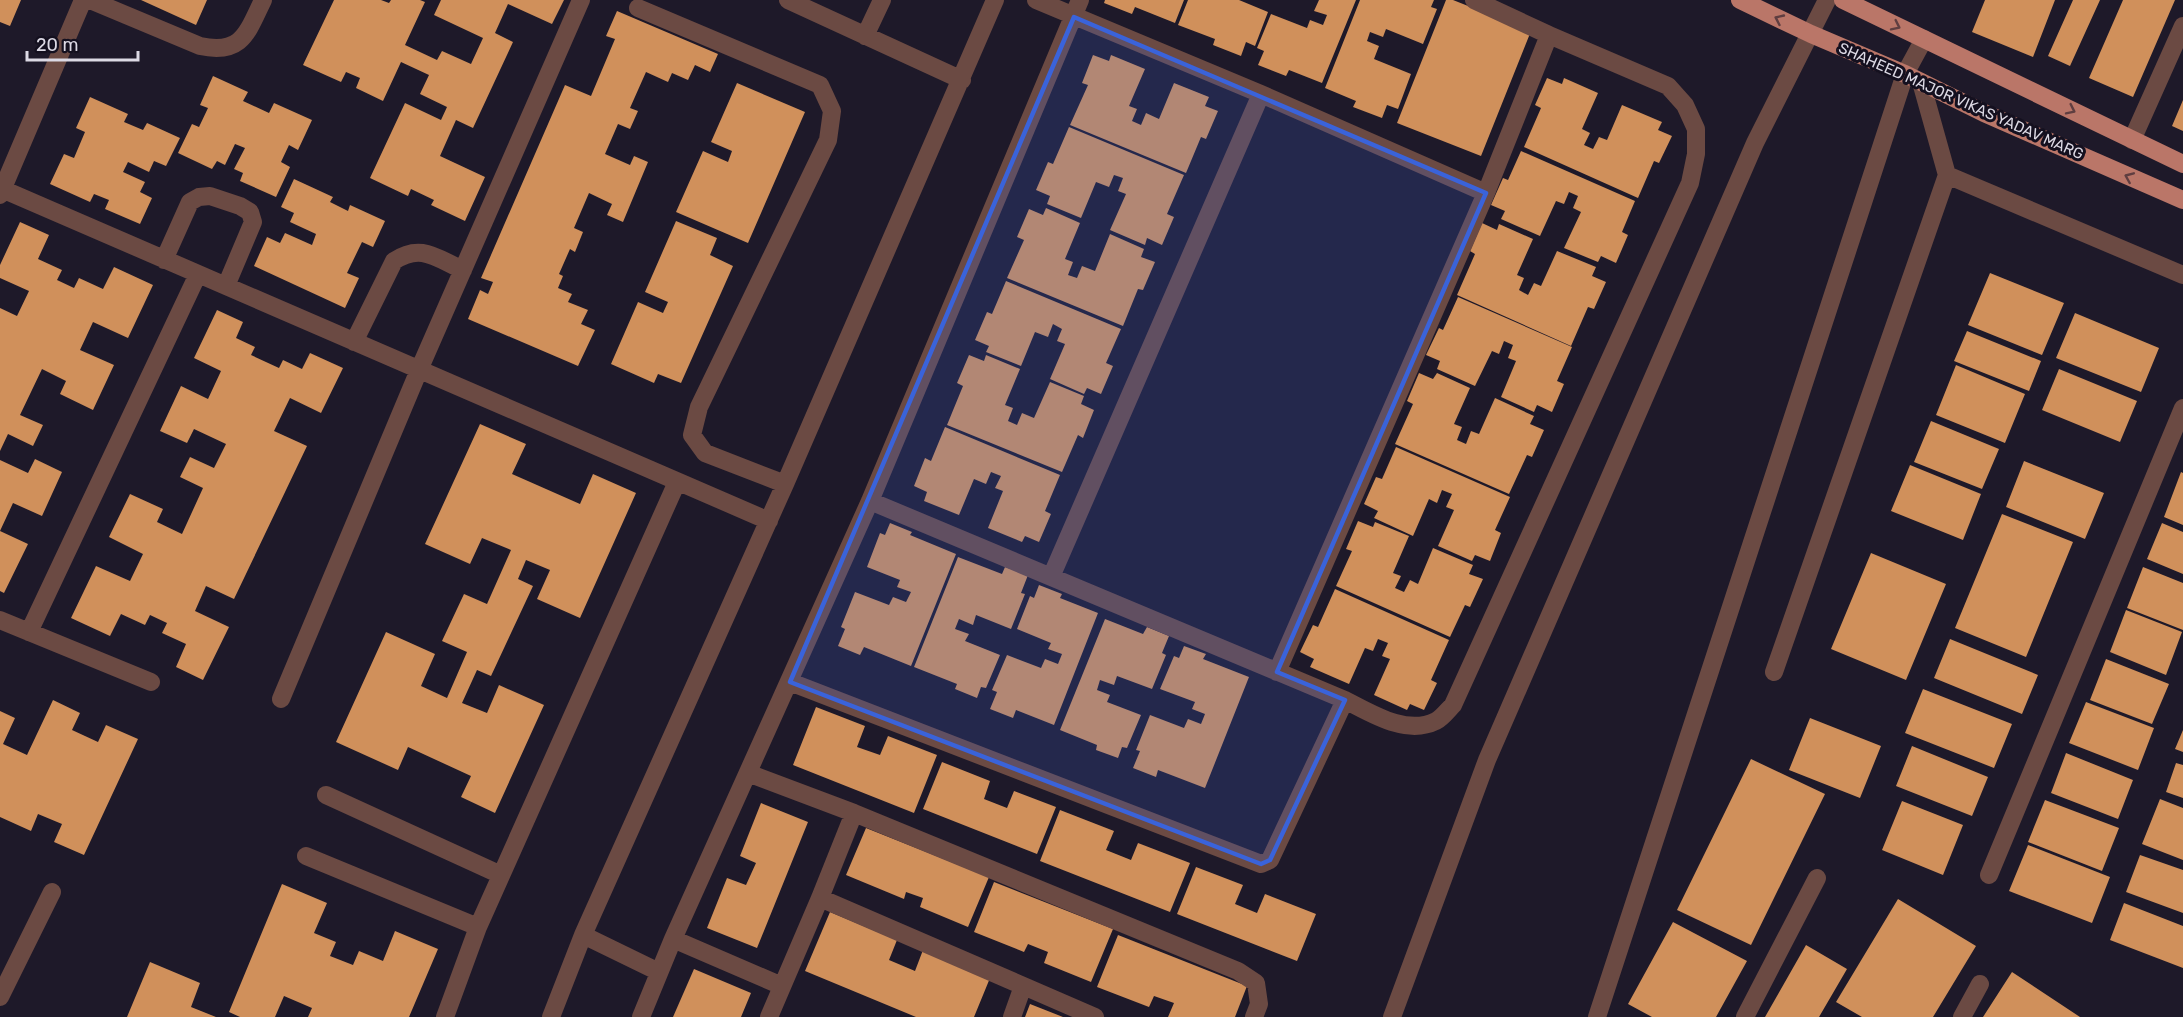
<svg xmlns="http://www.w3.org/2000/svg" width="2183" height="1017" font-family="Rubik,sans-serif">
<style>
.building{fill:#d0905b}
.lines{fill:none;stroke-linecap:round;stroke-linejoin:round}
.minor{stroke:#6b4a43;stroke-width:18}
.major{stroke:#ba7668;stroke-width:18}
.oneway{stroke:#5f3e40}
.marked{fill:#3a63da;fill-opacity:0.2;stroke:#3a63da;stroke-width:4.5;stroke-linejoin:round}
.labels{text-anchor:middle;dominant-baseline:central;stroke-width:6;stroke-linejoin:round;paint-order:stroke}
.street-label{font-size:15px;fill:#dcd9e4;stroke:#14101f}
</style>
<rect width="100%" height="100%" fill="#1e1929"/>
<path class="building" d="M0,0H21L10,26L0,22Z
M141,0H207L196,25Z
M334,0H381L389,3L391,0H420L425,2L405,45L437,60L442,51L471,64L483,38L434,15L441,0H564L552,24L508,4L495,33L513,42L473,128L456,120L440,156L485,177L465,221L431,205L434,200L411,189L408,196L370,178L405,103L441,120L447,107L420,94L429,75L401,62L383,101L356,88L360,78L346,72L341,82L303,65Z
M1105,0H1184L1175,23L1135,7L1132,14L1104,3Z
M1188,0H1239L1268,12L1255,46L1246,42L1241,56L1213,45L1215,39L1178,25Z
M1319,0H1356L1322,83L1289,70L1286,76L1258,65L1264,51L1257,48L1271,14L1307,28L1310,20L1323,25L1327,15L1314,11Z
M1360,0H1434L1431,7L1437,9L1423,44L1386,29L1383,37L1370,32L1367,41L1379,46L1374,59L1411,74L1398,109L1387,105L1382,118L1353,107L1356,101L1325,88Z
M1446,0H1453L1531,31L1481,156L1397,123Z
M1985,0H2055L2033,57L1972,32Z
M2073,0H2100L2070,66L2048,56Z
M2123,0H2175L2133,97L2089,78Z
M617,11L718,54L710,72L695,65L688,80L672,73L668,82L646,72L630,108L638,111L630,129L618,124L605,154L630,165L634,156L648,162L623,222L607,215L612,204L589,193L574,228L583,232L575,252L570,249L559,274L563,276L558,288L572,294L568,302L588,310L581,324L595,330L578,366L468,319L480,290L488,294L493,282L481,278L565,85L591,96L615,39L606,36Z
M1093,55L1109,61L1111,55L1145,69L1129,106L1137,109L1132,121L1141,125L1146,113L1159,119L1174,83L1209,97L1205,106L1218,111L1206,139L1201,137L1186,173L1070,125L1088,85L1082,83Z
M213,76L248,92L243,101L269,113L274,103L312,120L298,150L289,145L281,162L290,167L276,197L240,181L243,173L234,169L245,148L235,144L225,165L217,161L212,169L178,153L192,124L199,127L208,108L200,105Z
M1547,78L1562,84L1564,78L1598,93L1582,129L1590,133L1584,145L1593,149L1599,137L1607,140L1622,105L1662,122L1658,130L1672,136L1659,163L1654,161L1638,198L1524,147L1541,108L1535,105Z
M737,83L805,112L748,243L676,212L703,151L728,162L732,151L711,142Z
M90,97L128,114L124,122L143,130L147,123L180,138L166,166L154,161L149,172L128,162L123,172L145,182L140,192L152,198L140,224L105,209L109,200L94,194L90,202L50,184L64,154L74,158L85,132L76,128Z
M2183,100V131L2172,126Z
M1069,127L1184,175L1167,214L1174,217L1162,245L1147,238L1145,245L1110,230L1126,194L1118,191L1123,178L1114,175L1109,187L1096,182L1081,218L1047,204L1050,196L1036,190L1048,162L1053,164Z
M1521,151L1635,201L1622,232L1628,235L1616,263L1601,256L1598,262L1564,248L1581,212L1573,208L1578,196L1569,192L1564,204L1556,201L1540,236L1501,219L1505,211L1491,205L1503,178L1508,180Z
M294,179L333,197L330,202L348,211L350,205L385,221L373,247L362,242L347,273L359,278L345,308L254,266L267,237L280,243L285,233L312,245L316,234L290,222L294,213L281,207Z
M1046,208L1080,223L1065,259L1073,262L1068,275L1077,278L1082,266L1095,271L1110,234L1144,249L1141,257L1155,262L1143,290L1138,289L1123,326L1007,278L1024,240L1017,237L1029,209L1043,215Z
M676,221L717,238L710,255L733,266L681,383L658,374L654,383L611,364L638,302L663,313L668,302L645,292Z
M20,222L49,235L38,259L62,270L57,280L74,288L79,278L103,289L114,267L153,285L128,338L93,322L80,350L114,365L93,410L60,394L66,381L42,369L20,415L43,425L33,446L8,434L0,451V308L17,316L29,291L0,278V265Z
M1482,223L1497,230L1499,224L1533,239L1517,275L1524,278L1519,290L1528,295L1534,283L1541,286L1557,251L1596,267L1592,276L1606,282L1594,309L1588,307L1571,346L1457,295L1475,254L1470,251Z
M1990,273L2064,303L2042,355L1968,325Z
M1006,281L1121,329L1106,363L1113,366L1101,394L1087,388L1084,394L1050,379L1065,344L1057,341L1062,329L1053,324L1048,337L1035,332L1021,366L986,352L989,346L975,340L987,312L992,314Z
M1458,297L1572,347L1557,381L1564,384L1552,412L1537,405L1534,412L1501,397L1516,361L1508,358L1513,345L1504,341L1499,354L1492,351L1475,386L1437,369L1440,361L1426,355L1439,328L1443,330Z
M217,310L243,322L236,338L255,347L251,355L279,368L283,360L302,369L310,353L343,368L321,413L290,398L274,431L307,446L234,599L206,586L195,611L229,627L203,680L176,667L186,644L162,633L167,623L150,615L145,625L121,614L110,636L71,618L96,566L130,581L143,554L109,537L130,494L163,509L157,522L182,534L203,488L180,477L190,457L214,468L226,444L194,429L187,443L160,431L181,386L208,399L221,371L194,358Z
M2075,313L2159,348L2141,392L2056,358Z
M1967,331L2041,361L2029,391L1954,361Z
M969,355L984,361L986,355L1020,369L1005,405L1013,408L1008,421L1017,425L1022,413L1034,418L1050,382L1084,396L1081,404L1094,410L1083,438L1078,435L1062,472L947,425L963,386L957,383Z
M1956,365L2025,394L2005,443L1936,415Z
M2059,369L2137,401L2120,442L2042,410Z
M1419,373L1433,379L1437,373L1470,388L1454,424L1462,427L1457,440L1466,444L1471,431L1479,434L1495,398L1534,416L1530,424L1544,430L1532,457L1527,455L1509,494L1395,444L1413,404L1407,401Z
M1931,421L1999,449L1982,489L1914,462Z
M480,424L526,444L512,474L580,504L593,474L636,493L580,618L537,599L550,570L526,560L518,579L533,586L491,676L477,670L462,703L487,713L499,685L544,705L495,813L461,797L471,776L408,747L398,770L336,742L386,632L435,654L421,686L447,698L467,652L442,641L464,594L487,604L511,550L482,538L470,564L425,544Z
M945,427L1060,475L1045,511L1051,514L1039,542L1025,536L1022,542L988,528L1003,491L995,488L1001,476L991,472L986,484L974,479L959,515L924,501L927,492L914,486L925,458L931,461Z
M1396,447L1510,497L1495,530L1501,533L1490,561L1475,555L1472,561L1438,546L1454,510L1446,507L1452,494L1442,490L1437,503L1429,499L1413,536L1374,518L1378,511L1364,504L1376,477L1382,479Z
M35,459L62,472L42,516L13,503L0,531L28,544L4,593L0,591V460L28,473Z
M2024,461L2104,493L2085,539L2006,507Z
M1910,465L1981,494L1963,540L1891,511Z
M2181,472L2183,473V525L2164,517Z
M2002,514L2073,542L2026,657L1955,628Z
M1358,521L1373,527L1375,522L1409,536L1393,573L1401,576L1395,588L1404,592L1410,580L1418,584L1433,548L1473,565L1469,574L1483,579L1470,607L1465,605L1450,637L1336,586L1352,551L1346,549Z
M890,523L912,532L910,535L956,554L911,666L864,647L860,655L838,646L845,629L841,627L855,592L889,605L893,597L906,602L911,592L897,587L900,580L867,567L880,533L885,535Z
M2162,523L2183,532V574L2147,559Z
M1871,553L1946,584L1906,680L1831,649Z
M958,557L1002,574L1005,567L1028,575L1021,593L1025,594L1011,629L976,615L973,625L959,619L955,629L969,634L965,641L1000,655L986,688L981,687L977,698L955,689L957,684L914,667Z
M2143,567L2183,583V630L2127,608Z
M1039,585L1062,594L1060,598L1098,613L1054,725L1016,710L1013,718L990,709L997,692L992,690L1007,655L1041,668L1045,659L1058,664L1062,654L1048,649L1051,643L1017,629L1030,596L1034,598Z
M1335,589L1449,640L1431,680L1437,683L1424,710L1410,704L1407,710L1374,695L1390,659L1382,656L1388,643L1378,639L1373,651L1365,648L1349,684L1310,667L1314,659L1300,652L1313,625L1318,627Z
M2126,610L2182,632L2166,675L2110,652Z
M1105,619L1143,634L1147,627L1169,636L1162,653L1166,655L1152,689L1117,676L1114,685L1100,680L1097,690L1110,695L1107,702L1141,715L1127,748L1122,747L1118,758L1096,750L1097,745L1060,730Z
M1950,639L2038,675L2022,714L1934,678Z
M1184,646L1206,654L1203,659L1249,677L1205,788L1158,770L1156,777L1133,768L1140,751L1136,750L1150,715L1184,728L1188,719L1201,724L1205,714L1192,709L1195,702L1160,689L1174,656L1179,658Z
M2106,659L2169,684L2152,724L2090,700Z
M1923,689L2012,724L1994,768L1905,733Z
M53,700L80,713L72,730L98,742L106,725L138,739L84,855L54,842L62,824L38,814L31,831L0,817V711L15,718L3,744L27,755Z
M2086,702L2154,728L2138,770L2069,743Z
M816,707L865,726L857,747L880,755L888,736L937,755L914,813L793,765Z
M1810,718L1881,746L1860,798L1789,770Z
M2183,730V752L2175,749Z
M1912,746L1988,777L1972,816L1896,786Z
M2066,753L2133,780L2118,819L2051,793Z
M1751,759L1825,794L1751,945L1677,910Z
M942,762L990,781L984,799L1007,808L1014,791L1056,807L1037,854L923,809Z
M2176,763L2183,765V798L2166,792Z
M2160,799L2183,808V860L2142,844Z
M2045,800L2119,828L2102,871L2028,842Z
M1902,801L1963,825L1943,875L1882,850Z
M761,803L808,822L757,948L707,928L727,878L746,885L756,863L740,856Z
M1060,810L1114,831L1106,850L1131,860L1138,843L1190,863L1170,912L1040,861Z
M866,828L989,877L968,927L920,907L923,898L906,892L904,899L846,875Z
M2028,845L2110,877L2092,923L2009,891Z
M2140,855L2183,870V913L2126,892Z
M1196,867L1243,885L1235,904L1257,913L1265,894L1316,914L1297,961L1177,914Z
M994,882L1113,929L1091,982L1044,963L1048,952L1028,944L1024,952L974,932Z
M282,884L327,903L314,933L336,942L330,956L353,965L359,951L383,961L395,931L438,949L409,1017H308L312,1008L284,996L275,1017H240L229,1012Z
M1898,899L1976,946L1933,1017H1862L1836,1002Z
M2124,903L2183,926V968L2110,940Z
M830,912L897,940L889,960L915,971L923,950L990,978L974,1017H916L805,971Z
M1673,922L1747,961L1716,1017H1652L1628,1004Z
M1118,935L1247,986L1235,1017H1168L1174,1003L1154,996L1149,1007L1097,987Z
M1806,945L1847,969L1819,1017H1765Z
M150,962L200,983L191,1007L216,1017H127Z
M694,969L751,993L741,1017H673Z
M2012,972L2080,1017H1983Z
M1030,1004L1063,1017H1025Z"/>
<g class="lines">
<path class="minor" d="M90,0L200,46C242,55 247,33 263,0
M788,0L962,80
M1036,0L1261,94L1486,193
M638,8L820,85L832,111L828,140L699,407L692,435L705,453L785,484
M865,36L882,0
M2132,140L2183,26
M1947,175L2183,275
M2,189L769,521
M0,195L83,0
M164,260L190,202L199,197L210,196L240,206L250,212L253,222L226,286
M354,342L394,261C421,243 436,258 463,270
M870,501L1345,700C1371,713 1406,736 1436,721C1442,718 1448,710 1453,705L1690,183L1696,154V129L1685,105L1668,86L1549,35L1474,0
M1051,577L1261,94
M0,620L151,682
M29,632L198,274
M1277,672L1486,193L1549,35
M1774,672L1947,175L1921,82
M790,682L1261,864L1270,860L1345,700
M281,699L419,370L581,0
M748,773L854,813L1238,971L1256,983L1259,1004L1254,1017
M326,795L501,875
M306,856L478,927
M1989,875L2183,408
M820,898L1095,1017
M583,935L659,972
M673,939L782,986
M0,997L52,892
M445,1017L478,927L677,482
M551,1017L583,935L785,484L995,0
M641,1017L673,939L870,501L1080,0
M769,1017L820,898L854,813
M1012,1017L1023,986
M1392,1017L1487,760L1755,143L1827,0
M1597,1017L1905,74L1924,39
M1745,1017L1817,878
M1962,1017L1980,984"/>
<path class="major" d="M1740,0L1811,34L1905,74L1984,113L2183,200
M1843,0L2183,164"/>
</g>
<defs><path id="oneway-chevron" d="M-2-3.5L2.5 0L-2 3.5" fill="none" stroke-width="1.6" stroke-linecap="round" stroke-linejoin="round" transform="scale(1.5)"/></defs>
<g class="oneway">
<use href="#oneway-chevron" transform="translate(1779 19) rotate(-155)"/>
<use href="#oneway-chevron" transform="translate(1896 26) rotate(26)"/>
<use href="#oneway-chevron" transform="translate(2071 110) rotate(26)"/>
<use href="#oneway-chevron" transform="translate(2129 177) rotate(-157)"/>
</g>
<path class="marked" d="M1074,17L1486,193L1277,672L1345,700L1270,860L1261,864L790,682Z"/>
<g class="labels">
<g class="street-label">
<text transform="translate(1961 101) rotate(24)">SHAHEED MAJOR VIKAS YADAV MARG</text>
</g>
</g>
<path d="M27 51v9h111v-9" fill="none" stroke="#dcd9e4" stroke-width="3"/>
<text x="36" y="51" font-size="18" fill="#dcd9e4" stroke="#14101f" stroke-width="4.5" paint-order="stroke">20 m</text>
</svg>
